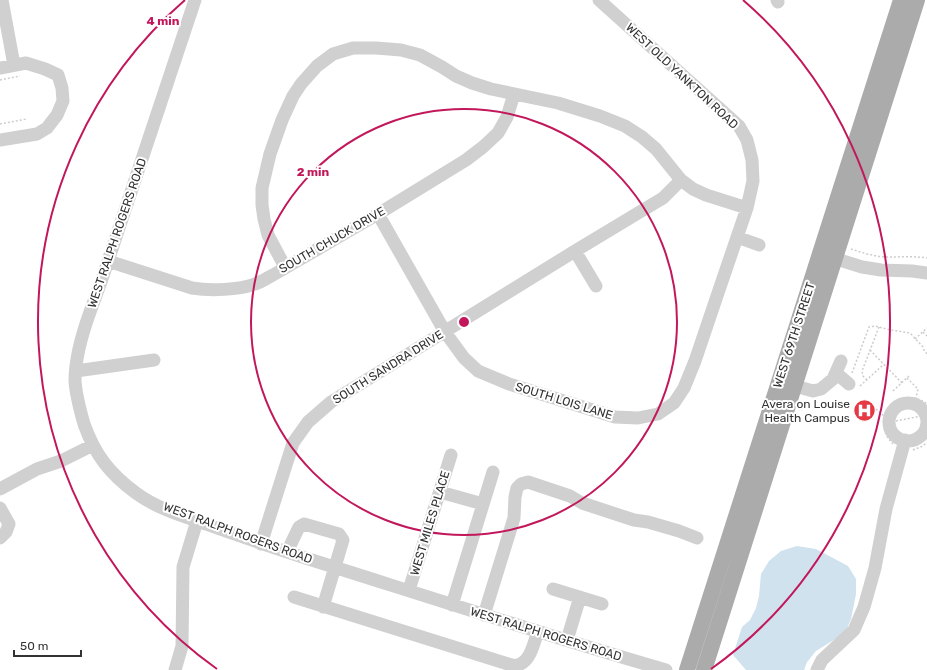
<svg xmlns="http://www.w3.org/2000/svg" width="927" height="670" font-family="Rubik,sans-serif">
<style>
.water{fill:#cfe2ee}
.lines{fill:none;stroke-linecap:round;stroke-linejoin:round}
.path{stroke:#cdcdcd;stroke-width:1.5;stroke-dasharray:2 2;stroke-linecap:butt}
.minor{stroke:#d0d0d0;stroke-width:13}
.major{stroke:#ababab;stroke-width:16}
.ring{fill:none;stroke:#c2185b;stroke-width:2}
.labels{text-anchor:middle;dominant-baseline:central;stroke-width:4;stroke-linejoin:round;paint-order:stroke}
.street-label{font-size:12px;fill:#333;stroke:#fff}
.poi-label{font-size:12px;fill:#333;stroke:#fff;text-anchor:end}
.centre{fill:#c2185b;stroke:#fff;stroke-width:2}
.ring-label{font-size:12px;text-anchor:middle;font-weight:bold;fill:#c2185b;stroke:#fff;stroke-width:4;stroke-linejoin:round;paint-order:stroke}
</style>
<rect width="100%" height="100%" fill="#fff"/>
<path class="water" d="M797,546L816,549L848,566L856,579V594L851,619L845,633L816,651L807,662L804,670H746L733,655L742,627L750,620L756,608L759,596L761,574L769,561L781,551Z"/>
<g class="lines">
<path class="path" d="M0,80L20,76
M0,124L27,119
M851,249C863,253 876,257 889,257C901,257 914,256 927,258
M923,332L927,336
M915,339L927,328
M870,350L902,383
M852,373L869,327L875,326L891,330L910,333L923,347L924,350L927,354
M907,378L918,389L916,398
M867,380L863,376L862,371L879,327
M860,386L884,364
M893,391L910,375
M876,409L884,416
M896,421L921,416
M893,444C889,440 885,434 884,428C879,403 908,389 927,404
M913,450L923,446L927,442"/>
<path class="minor" d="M2,0L14,65
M195,0C166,85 138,170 110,255C104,274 97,293 90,312C82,334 75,357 75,381C76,396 80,410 84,424C95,455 110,474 136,493C156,508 182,516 206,524C242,537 278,549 315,561C432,598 548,636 666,670
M777,0L778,2
M0,68L26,63L45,69L58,75L62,88L63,101L57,115L47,128L37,134L0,140
M378,214L445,332L464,358L478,371L509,384L615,417L638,418L658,414L674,403L684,388L695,361L718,293L747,208L753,181L752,160L747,140L739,126L599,0
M737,237L759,245
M575,251L596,286
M827,256L862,267L881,270L912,271L927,273
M108,261L192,288C210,291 239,290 255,284C261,282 267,278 273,275L378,214L466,160L483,147L498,133L507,117L514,94
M285,267L268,235L264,219L262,205V188L270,154L282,120L293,96L301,84L317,66L333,54L353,48H376L401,50L420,55L442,67L456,76L472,83L491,89L558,103L600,116L625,126L642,137L656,149L681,180L693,189L706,195L747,208
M76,371L154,360
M836,373L849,384
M795,386L813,391L821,389L833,379L841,361
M889 422a19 19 0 1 1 38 0a19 19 0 1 1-38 0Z
M0,489L37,469L61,461L93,445
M440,492L483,504
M0,508L9,524L6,532L0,538
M261,544L293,443L308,422L331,402L575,251L663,198L681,180
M287,552L299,527L304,524L339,534L343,540L323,607
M553,589L602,604
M409,590L451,455
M294,597L508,664C511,665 515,666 518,665C531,661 534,642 538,631
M452,605L493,472
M484,615L514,518L515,497L517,488L521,484L528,482L570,496L582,503L634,520L648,522L679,531L697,538
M567,640L580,597
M175,670L182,646L183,567L197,521
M817,670L822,660L854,630L864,607L875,568L886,509L905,440"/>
<path class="major" d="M687,670L901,0
M704,670L917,0"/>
</g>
<g class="ring">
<circle cx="464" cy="322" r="213"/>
<path d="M217 669A426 426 0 0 1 185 0M743 0A426 426 0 0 1 711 669"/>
</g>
<defs>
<symbol id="hospital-disc" viewBox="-11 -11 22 22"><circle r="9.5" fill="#e63946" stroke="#fff"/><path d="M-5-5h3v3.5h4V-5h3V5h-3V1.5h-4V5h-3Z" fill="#fff"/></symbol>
</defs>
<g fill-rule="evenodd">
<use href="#hospital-disc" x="852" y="398" width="25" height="25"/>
</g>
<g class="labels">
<g class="street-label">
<text transform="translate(682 76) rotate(43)">WEST OLD YANKTON ROAD</text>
<text transform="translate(117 233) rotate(-71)">WEST RALPH ROGERS ROAD</text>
<text transform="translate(332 240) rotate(-30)">SOUTH CHUCK DRIVE</text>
<text transform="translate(794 335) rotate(-72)">WEST 69TH STREET</text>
<text transform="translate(388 367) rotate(-32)">SOUTH SANDRA DRIVE</text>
<text transform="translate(564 401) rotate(17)">SOUTH LOIS LANE</text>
<text transform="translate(430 523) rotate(-73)">WEST MILES PLACE</text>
<text transform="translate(238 533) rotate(20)">WEST RALPH ROGERS ROAD</text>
<text transform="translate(546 634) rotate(17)">WEST RALPH ROGERS ROAD</text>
</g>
<g class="poi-label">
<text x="850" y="404">Avera on Louise<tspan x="850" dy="14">Health Campus</tspan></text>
</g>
</g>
<circle cx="464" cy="322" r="6" class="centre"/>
<g class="ring-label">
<text x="163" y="25">4 min</text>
<text x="313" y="176">2 min</text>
</g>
<path d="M14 650v6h67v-6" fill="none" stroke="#333333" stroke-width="2"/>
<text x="20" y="650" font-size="12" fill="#333333" stroke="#ffffff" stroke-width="3" paint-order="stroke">50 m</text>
</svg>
